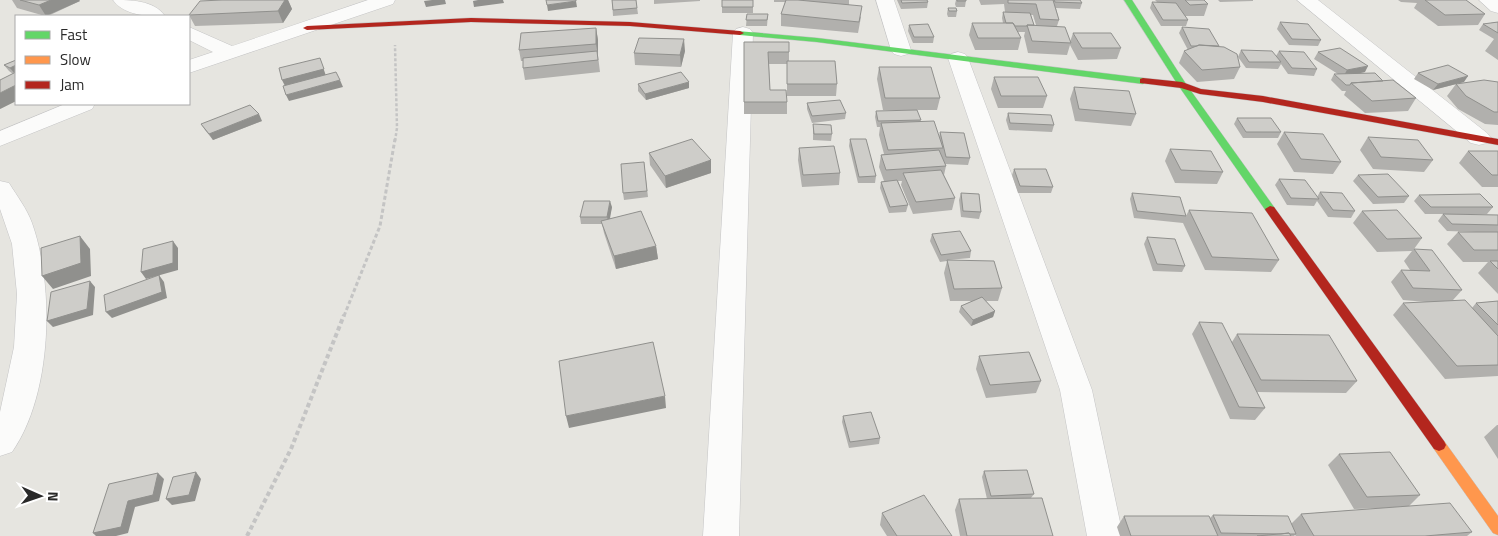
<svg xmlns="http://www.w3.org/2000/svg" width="1498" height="536" font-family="'Titillium Web',sans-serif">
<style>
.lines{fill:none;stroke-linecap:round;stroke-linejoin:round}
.street-casing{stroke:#c4c4c5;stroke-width:1}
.fast-casing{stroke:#c4c4c5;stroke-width:1}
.slow-casing{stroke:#c4c4c5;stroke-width:1}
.jam-casing{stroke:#c4c4c5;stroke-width:1}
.path-far2{stroke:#c4c4c4;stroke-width:2.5;stroke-dasharray:3 2;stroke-linecap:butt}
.path-far1{stroke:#c4c4c4;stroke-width:3;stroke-dasharray:4 2.5;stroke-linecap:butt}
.path{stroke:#c4c4c4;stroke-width:4;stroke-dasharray:4.5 3;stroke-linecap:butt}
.street{fill:#fbfbfa;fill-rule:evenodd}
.fast{fill:#63d668;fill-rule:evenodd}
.slow{fill:#ff974d;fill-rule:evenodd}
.jam{fill:#b3261e;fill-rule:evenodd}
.wall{fill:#b1b0ad;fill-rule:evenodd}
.shaded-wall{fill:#90908d}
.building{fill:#cecdc9;stroke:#90908d}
</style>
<rect width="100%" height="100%" fill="#e6e5e0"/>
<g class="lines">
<defs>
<path id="street" d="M113,0C130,0 154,0 165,16C148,17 123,15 113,0Z
M368,0H395L393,4L189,73V60L213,52L189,40V27L232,46Z
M876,0H894L911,50L908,54L901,56L894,54L891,50Z
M1297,0H1318L1487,133L1491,138L1487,143L1479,145L1471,143Z
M1479,0H1498V13L1491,11Z
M743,27L750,29L753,33L739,536H703L733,33L736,29Z
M958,52L965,54L968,58L1092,390L1123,536H1087L1060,390L948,58L951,54Z
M65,104H95L92,109L0,146V131Z
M0,181L9,183C17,196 27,209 32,223C55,288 52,395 12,452L0,456V412L14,347L17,294L12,244L0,209Z"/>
<path id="fast" d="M1124,0H1132L1186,84L1274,207L1275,209L1274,211H1266L1178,85Z
M737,31L817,38L1143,78L1147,81L1143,84L817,42L740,35L736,33Z"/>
<path id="slow" d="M1439,439L1444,441L1498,516V535L1493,533L1434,449L1432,445L1434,441Z"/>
<path id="jam" d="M471,18L630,22L740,31L744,33L740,35L630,26L471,22L307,30L303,28L307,26Z
M1143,78L1182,82L1201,89L1263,96L1498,139V145L1263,102L1200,94L1181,88L1140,83V79Z
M1270,206L1274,207L1444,441L1446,445L1444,449L1439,451L1434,449L1266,211L1265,209Z"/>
</defs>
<use href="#street" class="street-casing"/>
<use href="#fast" class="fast-casing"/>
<use href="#slow" class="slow-casing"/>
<use href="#jam" class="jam-casing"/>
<path class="path-far2" d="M395,141L397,128L395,45"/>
<path class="path-far1" d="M344,316L380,226L395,139"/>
<path class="path" d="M247,536L291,449L344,315"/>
<use href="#street" class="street"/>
<use href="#fast" class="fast"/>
<use href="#slow" class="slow"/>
<use href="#jam" class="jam"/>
</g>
<path class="wall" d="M12,0H79L80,1L48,16H45L17,8Z
M222,0H288L292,9L283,23L195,26L189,15Z
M612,0H636L638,14L613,16Z
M654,0H700V1L654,4Z
M722,0L753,7V13H722Z
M774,0H849V5L861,17L858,33L781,26V14L785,2H774Z
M897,0H927L928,2L927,8L901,9Z
M956,0H966L965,7H956L955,4Z
M979,0H1080L1082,3L1080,9L1056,8L1059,20L1057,26L1070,42L1073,33L1121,48L1117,59L1078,60L1070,45L1067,55L1028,53L1024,36L1025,32H1018L1021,38L1018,50H975L969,35L972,23H1003L1002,18L1003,12H1005L1004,4L981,5ZM1031,15H1033L1036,25H1034Z
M1155,0H1204L1208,4L1204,16H1185L1188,20L1186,26H1161L1150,8L1152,2H1157Z
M1218,0H1253V1L1220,2Z
M1398,0H1466L1485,14L1478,25L1438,26L1414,8L1417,3L1401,2Z
M948,8L957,11L956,17H948L947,14Z
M747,14H768L767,26H746Z
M1280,22L1321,40L1318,46L1289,45L1277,29Z
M1498,22V60L1485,51L1494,39L1479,30L1483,24Z
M909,25L934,37L933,43H913L908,31Z
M1182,27L1219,46L1240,67L1234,79L1197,82L1179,63L1184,51L1188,50L1179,33Z
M596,28L598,40V56L600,72L525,80L523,68V61H521L519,50Z
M744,42L789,52V61L837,84L836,96H787V64H769L770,90L787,102V114H744Z
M1241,50L1276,56L1279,51L1317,69L1314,76L1288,74L1281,64L1278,69L1246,68L1238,57Z
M685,51L681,67L635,65L634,53Z
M1318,52L1365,72L1359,73L1383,81L1416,98L1408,111L1365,113L1344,95L1346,91H1342L1331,80L1334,74H1338L1314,59Z
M16,60V101L0,109L13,74L9,71L4,65Z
M879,67L940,98L937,110H883L877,79Z
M1418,73L1464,82L1433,90L1414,79Z
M994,77L1047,96L1043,108H998L991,89Z
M1498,82V125L1485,124L1458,109L1447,96L1456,84Z
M638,84L689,88L646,100L638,91Z
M1074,87L1136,114L1131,126L1075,121L1070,99Z
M807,103L846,113L845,119L812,123L807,109Z
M876,111L921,120L920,121L939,137L940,132L970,158L968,165L945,164L946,166L944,175L955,198L952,210L913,214L901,185L902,181H898L908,205L906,212L889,213L880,188L881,182L884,181L879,167L881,155L884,154L879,135L880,127H877L875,117Z
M1008,113L1054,125L1052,132L1009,130L1006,120Z
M1237,118L1281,132L1278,138H1243L1234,124Z
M262,121L213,140L205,130L201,124Z
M813,124L832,134L831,141L813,140Z
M1284,132L1341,162L1333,174L1294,172L1277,144Z
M1368,137L1433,160L1424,172L1373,169L1360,150Z
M850,139L876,176L875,183H858L849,146Z
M799,148L840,173L839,185L802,187L798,160Z
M1170,149L1223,172L1217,184L1175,183L1165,161Z
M1468,151H1498V187H1482L1459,163Z
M649,153L711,160V173L666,188L650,165Z
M644,162L648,197L624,200L623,193Z
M1014,169L1053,187L1051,193H1018L1012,175Z
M1358,175L1409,196L1404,203L1373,204L1353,181Z
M1279,179L1317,197L1320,192L1355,211L1351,218L1328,217L1317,201L1314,206L1287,205L1275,185Z
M961,193L981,212L979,219L961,217L959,200Z
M1132,193L1186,216L1189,210L1279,260L1271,272L1205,270L1183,223L1134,218L1130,199Z
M1419,195L1493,207L1487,214H1425L1414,201Z
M612,207L609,219L656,246L658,259L616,269L604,233L602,224H581L580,217Z
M1362,211L1422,238L1414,249L1462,290L1453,300L1472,308L1476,303L1498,301V376L1445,379L1393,315L1403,303L1427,302L1403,300L1391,282L1401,270H1410L1404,261L1412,251L1377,252L1353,223Z
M1443,214L1498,215V294L1478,273L1488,262H1463L1447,244L1458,232H1476L1447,231L1438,221Z
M932,234L971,251L970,258L948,260L1002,288L998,301H986L995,311L993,317L971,326L959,312L961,306L972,301H950L944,273L947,261L940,262L930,241Z
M1147,237L1185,266L1182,272L1153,271L1144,244Z
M1199,322L1232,342L1237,334L1357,381L1346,393L1257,392L1265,408L1255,420L1230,419L1192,334Z
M979,356L1041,381L1036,393L986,398L976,369Z
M843,416L880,438L879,444L849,448L842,422Z
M1497,425H1498V459L1484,437Z
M1339,454L1420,495L1409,506L1472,532L1467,536H1296L1295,535L1294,536H1120L1117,527L1124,516L1210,518L1213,515L1291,524L1301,514L1384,508L1354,509L1328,465Z
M984,471L1034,494L1031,498L1053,536H960L955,510L959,499H987L982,477Z
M882,513L952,536H887L880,525Z"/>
<path class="shaded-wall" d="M51,0H79L80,1L46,16L39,5Z
M285,0H288L292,9L283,23L278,11Z
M432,0H445L446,4L426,7L424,1Z
M478,0H503L504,3L474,7L473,1Z
M576,1L577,7L548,11L547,5Z
M596,28L598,40V56L596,44Z
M684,39L685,51L681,67L680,55Z
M320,58L326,76L285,86L282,80Z
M16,65V74H15L10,68Z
M1368,66L1365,72L1343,77L1347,70Z
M1468,76L1464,82L1433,90L1438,84Z
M340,80L343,87L289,101L286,95Z
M689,82V88L646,100L645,94Z
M16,85V101L0,109V93Z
M259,114L262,121L213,140L209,134Z
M711,160V173L666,188L665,176Z
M610,201L612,207L609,224L607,217Z
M80,236L90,249L91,276L53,289L42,276Z
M173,241L178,248V270L146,279L141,272Z
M656,246L658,259L616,269L614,256Z
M159,275L164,282L167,298L112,318L106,312Z
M90,281L95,287L93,315L53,327L47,321Z
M995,311L993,317L971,326L973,320Z
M665,396L666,408L569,428L566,416Z
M196,472L201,479L195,501L172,505L166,499Z
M158,473L164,479L159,501L135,507L128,533L116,536H96L93,533Z"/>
<path class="building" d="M20,0H51L39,5Z
M222,0H285L278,11L189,15L200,1Z
M546,0H576V1L547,5Z
M612,0H636L637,8L613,10Z
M722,0H753V7H722Z
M786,0H798L862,6L859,22L781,14Z
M901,0H927L928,2L902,3Z
M957,0H966V1H957Z
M1008,0H1053L1059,20L1040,19L1036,4L1008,3Z
M1054,0H1080L1082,3L1055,2Z
M1185,0H1204L1208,4L1190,5Z
M1425,0H1466L1485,14L1445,15Z
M1152,2L1176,3L1188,20H1163Z
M948,8H956L957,11H949Z
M1003,12L1030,13L1034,25H1027V26H1015L1013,23H1006Z
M747,14H768L767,20H746Z
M1280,22L1308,24L1321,40L1292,39Z
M1498,22V33L1483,24Z
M972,23H1013L1021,38H978Z
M928,24L934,37H914L909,25Z
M1027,25L1065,27L1071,43L1032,41Z
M1182,27L1209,29L1219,46L1199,45L1197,46H1191Z
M596,28V44L519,50L521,33Z
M1073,33H1111L1121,48H1082Z
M639,38L684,39L680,55L634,53Z
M744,42H789V52H768L770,90H786L787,102H744Z
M1199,45L1224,47L1237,54L1240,67L1202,70L1184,51Z
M1340,48L1368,66L1347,70L1318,52Z
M1241,50L1272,51L1281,62H1249Z
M597,51L598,60L523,68V58Z
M1279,51L1304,52L1317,69L1292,68Z
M320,58L324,69L282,80L279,68Z
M16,60V65L10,68L4,65Z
M787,61H835L837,84H787Z
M1448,65L1468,76L1438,84L1418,73Z
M879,67H931L940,98H885Z
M16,72V85L0,93V80Z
M336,72L340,80L286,95L283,86Z
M681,72L689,82L645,94L638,84Z
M1375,73L1383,81L1351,83L1350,85H1346L1334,74Z
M994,77H1038L1047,96H1001Z
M1393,80L1416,98L1372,101L1351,83Z
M1484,80L1498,82V112H1494L1466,96L1456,84Z
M1074,87L1129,91L1136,114L1079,109Z
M840,100L846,113L812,116L807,103Z
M250,105L259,114L209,134L201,124Z
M917,110L921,120L878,121L876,111Z
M1008,113L1051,115L1054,125L1010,123Z
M1237,118H1271L1281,132H1246Z
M934,121L943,148L888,150L881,123Z
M813,124L831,125L832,134H814Z
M940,132L964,133L970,158L946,157Z
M1284,132L1323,134L1341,162L1301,159Z
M1368,137L1418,140L1433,160L1381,157Z
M692,139L711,160L665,176L649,153Z
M850,139H866L876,176L859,177Z
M834,146L840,173L803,175L799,148Z
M1170,149L1211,151L1223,172L1181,170Z
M939,150L946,166L886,170L881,155Z
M1468,151H1498V175H1492Z
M644,162L647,191L623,193L621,164Z
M1014,169H1046L1053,187L1020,186Z
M941,170L955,198L916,202L903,173Z
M1388,174L1409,196L1378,197L1358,175Z
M1279,179L1305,180L1319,199L1291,198Z
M897,180L908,205L890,207L881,182Z
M1320,192L1342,193L1355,211L1333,210Z
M961,193L979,194L981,212L963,211Z
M1132,193L1180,197L1186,216L1137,211Z
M1480,194L1493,207H1431L1419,195Z
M584,201H610L607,217H580Z
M1189,210L1252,213L1279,260L1212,257Z
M1397,210L1422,238L1387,239L1362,211Z
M641,211L656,246L614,256L601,221Z
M1443,214L1498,215V225L1452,224Z
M960,231L971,251L941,255L932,234Z
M1458,232H1498V250H1474Z
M80,236L81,263L42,276L41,248Z
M1147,237L1175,239L1185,266L1157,264Z
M173,241V263L141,272L143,249Z
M1414,249L1432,250L1462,290L1413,288L1401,270L1430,271Z
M947,260L994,261L1002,288L954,289Z
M1490,261H1498V269Z
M159,275L162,292L106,312L104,295Z
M90,281L87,309L47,321L51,292Z
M982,297L995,311L973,320L961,306Z
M1465,300L1498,336V365L1457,366L1403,303Z
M1498,301V325L1476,303Z
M1199,322L1222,323L1265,408L1239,407Z
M1237,334L1329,335L1357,381L1261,380Z
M653,342L665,396L566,416L559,361Z
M1029,352L1041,381L990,385L979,356Z
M871,412L880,438L850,442L843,416Z
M1390,452L1420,495L1367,497L1339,454Z
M1027,470L1034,494L991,496L984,471Z
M196,472L189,495L166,499L173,477Z
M158,473L153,495L128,501L121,527L93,533L109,484Z
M924,495L952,536H897L882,513Z
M1042,498L1053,536H967L959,499Z
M1450,503L1472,532L1425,536H1314L1301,514Z
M1213,515L1288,516L1296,534H1290L1289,533L1281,534L1221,533Z
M1124,516H1209L1218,536H1131Z
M1289,533L1291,536H1257Z"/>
<rect x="15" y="15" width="175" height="90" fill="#ffffff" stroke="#a9a9a9"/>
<rect x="25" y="31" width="25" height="8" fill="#63d668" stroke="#a9a9a9"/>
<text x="60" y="40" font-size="15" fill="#292929">Fast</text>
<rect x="25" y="56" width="25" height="8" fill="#ff974d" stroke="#a9a9a9"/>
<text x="60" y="65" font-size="15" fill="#292929">Slow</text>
<rect x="25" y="81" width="25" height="8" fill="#b3261e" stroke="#a9a9a9"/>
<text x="60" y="90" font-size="15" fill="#292929">Jam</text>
<g transform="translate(40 496) rotate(92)" stroke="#ffffff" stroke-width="4" paint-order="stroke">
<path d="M0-4L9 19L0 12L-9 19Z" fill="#292929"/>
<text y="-8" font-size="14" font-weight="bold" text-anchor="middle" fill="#292929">N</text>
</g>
</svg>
